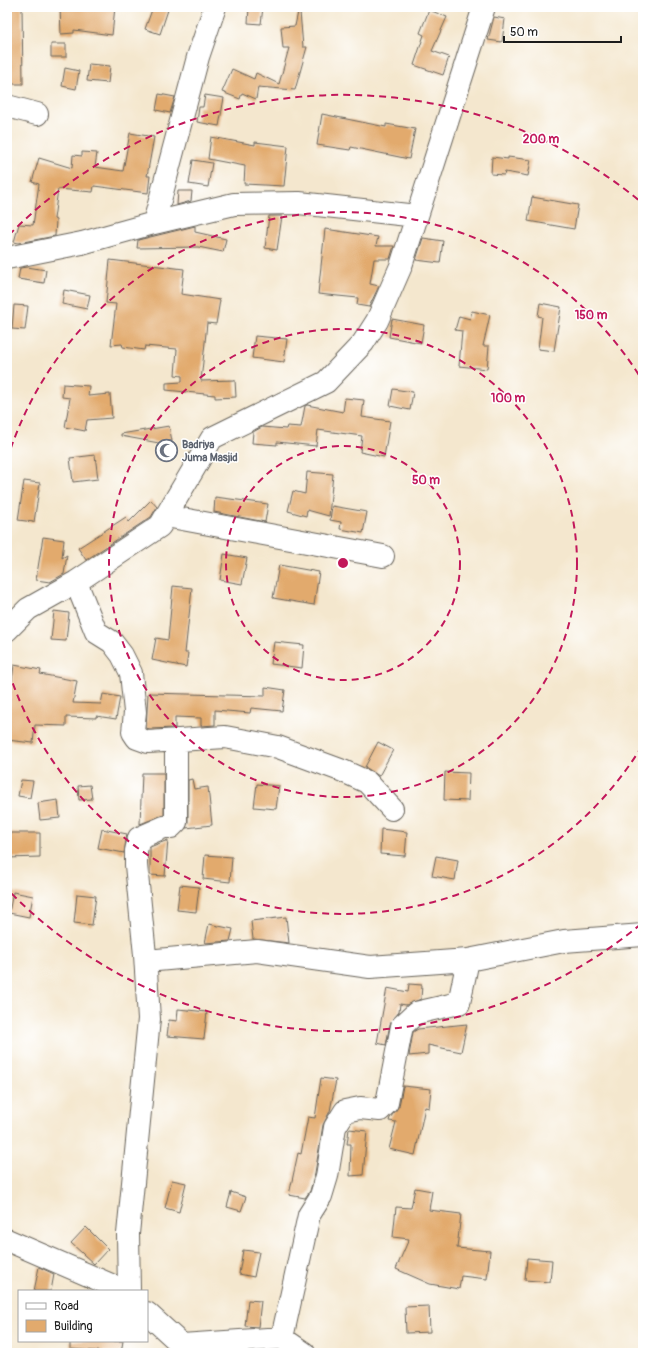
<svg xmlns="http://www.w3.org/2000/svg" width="650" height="1360" font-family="Pangolin,sans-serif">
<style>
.building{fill:#e2aa6d}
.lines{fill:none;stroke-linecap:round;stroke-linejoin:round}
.minor-casing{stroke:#68635a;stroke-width:24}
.minor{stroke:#fff;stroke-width:22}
.ring{fill:none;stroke:#c2185b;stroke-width:2;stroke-dasharray:7 5}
.labels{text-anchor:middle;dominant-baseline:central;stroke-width:3;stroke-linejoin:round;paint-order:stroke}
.worship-label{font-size:11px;font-weight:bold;fill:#5b616d;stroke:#fff;text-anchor:start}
.centre{fill:#c2185b;stroke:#fff;stroke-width:2}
.ring-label{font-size:12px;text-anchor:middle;font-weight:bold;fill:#c2185b;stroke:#fff;stroke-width:3;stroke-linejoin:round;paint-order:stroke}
</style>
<rect width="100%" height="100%" fill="#fff"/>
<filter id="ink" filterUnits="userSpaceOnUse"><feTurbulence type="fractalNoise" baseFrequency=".025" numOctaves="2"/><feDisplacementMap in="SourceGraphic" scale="8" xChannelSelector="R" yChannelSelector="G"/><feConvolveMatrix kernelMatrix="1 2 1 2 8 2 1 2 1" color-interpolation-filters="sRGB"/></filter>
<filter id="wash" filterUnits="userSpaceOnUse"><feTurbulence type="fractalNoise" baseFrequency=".012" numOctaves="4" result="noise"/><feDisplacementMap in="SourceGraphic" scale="16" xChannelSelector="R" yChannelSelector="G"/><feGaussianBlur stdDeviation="0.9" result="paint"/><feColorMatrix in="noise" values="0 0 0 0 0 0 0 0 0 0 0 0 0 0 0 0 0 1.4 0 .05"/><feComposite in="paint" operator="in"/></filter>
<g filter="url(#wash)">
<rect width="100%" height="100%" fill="#f4e7ce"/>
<g id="blocks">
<path class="building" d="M7,7H22L23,84H7Z
M60,7H115L112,35L74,30V33L61,34Z
M153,7L168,10L160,34L145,29Z
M249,7H263L261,24L248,23Z
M429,10L447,17L432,51L449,57L443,75L414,65L424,35L420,33Z
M298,12H300L303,47H307L295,90L258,87L256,99L242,93L240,99L222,92L232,69L254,79L256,73L279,84L289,48H283L281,27L295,26Z
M494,17L505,19L502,42L488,40Z
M51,44H66V57H51Z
M89,64L110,66L108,83L87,81Z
M65,68L79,71L76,89L62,86Z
M159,94L175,97L170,113L156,110Z
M205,95L224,98L219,126L197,122L199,107H203Z
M322,114L386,127V124L415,129L409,159L351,147L350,150L317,145Z
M130,133L154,137L147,176H150L148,193L94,186L93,192L58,189L54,219L56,220L55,236L19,243L14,242L19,224L33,225L39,184L32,182L39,158L72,168L73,155L82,156V152L97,153L95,167L123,171Z
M211,137L255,145V142L288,146L284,186L244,184L245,166L208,159Z
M492,157L508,159V157L531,160L528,176L505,172L504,175L491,174Z
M193,160L212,163L208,187L189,184Z
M178,191H192L191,201L177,205Z
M532,197L578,205L574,229L528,221Z
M269,216H282L277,250L265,248Z
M195,226V232L226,239L223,252L198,247L137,248L138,240Z
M325,229L378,237L376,246H394L390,259H374L370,284L379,286L369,307L357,305L358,298L318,294Z
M423,238L443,241L440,263L416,260Z
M110,260L184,269L181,294L220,300L216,324L207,323L201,381L235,380L236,397L215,398V395L166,390V383L182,382V376L175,375L177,349L145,346L144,350L123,347L122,344L111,345L116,304L106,303Z
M27,267L46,270L44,283L18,279L20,268Z
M64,290L90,295L87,309L62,304Z
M540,303L561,307L554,351L538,349L542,317L538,316Z
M14,305L28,306L25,330L12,329Z
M472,311L490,315L483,346H489L487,369L459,366L462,331L455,330L459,316L470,319Z
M392,319L424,325L421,343L389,337Z
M255,336L287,339L284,362L252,358Z
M63,384L89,386L88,396L110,394L112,418L87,420L85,431L65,427L70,398L62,397Z
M393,389L413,392L410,410L390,406Z
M345,398L364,400L362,417L390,421L384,457L360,452L362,436L318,430L316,446L277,442V445L252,443L253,432L262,427L286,429L287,426L301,427L305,406L307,405L343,412Z
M169,426L172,441L159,443L121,436V434Z
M95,455L98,479L73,482L70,458Z
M307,472L333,474L329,516L307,510L306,516L288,511L293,491L305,494Z
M24,481L40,483L34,522L18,520Z
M215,497L268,504L265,522L214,512Z
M151,500L157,507L151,517L86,560L78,548L126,517L129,522Z
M332,506L367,512L363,533L340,529L341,522L330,520Z
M43,537L64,540L62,558L67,555L64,574L50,582L36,580Z
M224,554L247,558L242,584L220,580Z
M279,565L319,572L314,605L273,598Z
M173,586L192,588L185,653H188L186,667L152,660L156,638L168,640Z
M54,611L69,613L66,641L51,640Z
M274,642L304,645L302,668L271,664Z
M14,665L41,670L40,674L77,681L73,703L101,704L103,694L120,697L116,719L96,716V718L66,717V726L35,725L33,743L7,740V721Z
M265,687L285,690L282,711L251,708L250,713L215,710V725L201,726V718L175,717V728L150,729L146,728L148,693L265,696Z
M378,742L393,750L379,776L365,767Z
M445,772L469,773L468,801L444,800Z
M142,773H164V815L140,824Z
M192,779L194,789L208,787L212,825L186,828L188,822V780Z
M21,780L33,781L30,798L18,796Z
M257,784L279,786L276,809L254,807Z
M90,785L92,799L79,800L78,786Z
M58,800L60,818L40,820L38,803Z
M102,829L127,834L124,853L98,848Z
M381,829L407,832L405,856L380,854Z
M7,833H40V857L7,858Z
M168,840L165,876L150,875V847Z
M205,855L232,857L230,882L203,879Z
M436,856L458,860L455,880L432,876Z
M180,885L199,887L196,912L177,910Z
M13,892L33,896L29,917L9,913Z
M77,894L96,896L92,925L74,923Z
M286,917L289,943L253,939L251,921Z
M209,924L233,929L230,941L205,943Z
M409,984L422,985L421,999L406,1005L400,1004L399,1012L390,1024L386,1045L377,1043L387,988L408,992Z
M178,1009L207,1012L204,1039L167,1036L169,1020L177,1021Z
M467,1024L461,1052L428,1045V1054L409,1056L413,1032L418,1029Z
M321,1078L336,1080L330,1111L323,1125L315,1173L310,1191L305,1198L289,1195L298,1153L301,1154L308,1117L315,1118Z
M403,1086L431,1089L429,1108L425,1107L415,1155L389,1149L396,1122L389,1121L390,1118L399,1106Z
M349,1129L367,1131L363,1175L350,1176L351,1144H347Z
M172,1180L186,1183L179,1212L165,1208Z
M415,1188L432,1191L429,1210L461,1214L457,1248L490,1251L487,1279L461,1276L459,1289L430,1284L396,1269L409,1239L393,1237L396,1207L411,1208Z
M231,1192L246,1197L241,1211L227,1207Z
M86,1227L108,1249L94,1264L71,1243Z
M243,1250L259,1252L254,1277L239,1274Z
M527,1258L552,1260L550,1282L525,1280Z
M39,1267L54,1274L51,1291H34Z
M248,1300L261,1301L258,1327L245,1326Z
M429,1306L430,1332L406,1333L405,1307Z
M70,1341H123L121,1353L70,1349Z"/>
</g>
</g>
<g filter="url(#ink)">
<use href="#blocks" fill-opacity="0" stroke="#68635a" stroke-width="1"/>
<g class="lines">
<defs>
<path id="minor" d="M7,106L37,114
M154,223L234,204L299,203L417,216
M7,258L82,243L154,223L198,57L215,7
M166,516L383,556
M76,582L96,632L112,642L122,655L131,673L135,712L133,732L137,738L148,742L225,737L278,747L343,771L367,782L392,809
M7,630L28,609L76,582L160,526L212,438L326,382L363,343L377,321L401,266L484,7
M146,961L257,951L370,967L468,960
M7,1240L125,1291
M129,1291L128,1234L149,1019L145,955L136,865V851L139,838L164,827H171L176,822V740
M147,1313L182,1345L282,1338L304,1353
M282,1338L309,1215L321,1196L327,1176L335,1127L345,1111L360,1108L380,1110L387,1103L402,1026L416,1013L459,1003L468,960L564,941L643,935"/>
</defs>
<use href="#minor" class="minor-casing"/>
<use href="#minor" class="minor"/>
</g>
</g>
<g class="ring">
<circle cx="343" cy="563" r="117"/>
<circle cx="343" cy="563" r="234"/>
<path d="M642 746A351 351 0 0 1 7 666M7 460A351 351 0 0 1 642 380"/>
<path d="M641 924A468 468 0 0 1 9 891M9 235A468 468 0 0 1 641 202"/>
</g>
<defs>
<symbol id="mosque-ring" viewBox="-11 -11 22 22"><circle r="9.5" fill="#fff" stroke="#6b7280" stroke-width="1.5"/><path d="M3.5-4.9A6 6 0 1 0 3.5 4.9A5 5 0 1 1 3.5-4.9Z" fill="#6b7280"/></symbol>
</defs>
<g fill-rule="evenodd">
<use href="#mosque-ring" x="154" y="438" width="25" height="25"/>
</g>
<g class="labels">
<g class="worship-label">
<text x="182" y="444">Badriya<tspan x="182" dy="13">Juma Masjid</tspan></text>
</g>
</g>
<circle cx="343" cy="563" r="6" class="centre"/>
<g class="ring-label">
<text x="541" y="143">200 m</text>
<text x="591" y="319">150 m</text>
<text x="508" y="402">100 m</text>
<text x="426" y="484">50 m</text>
</g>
<rect width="650" height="1360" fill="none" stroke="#fff" stroke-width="24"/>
<rect x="18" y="1290" width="130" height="52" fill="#ffffff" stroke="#a4a4a4"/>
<rect x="26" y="1303" width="20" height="6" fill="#ffffff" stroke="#a4a4a4"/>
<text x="54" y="1310" font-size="12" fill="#1c1c1c">Road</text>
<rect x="26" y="1320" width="20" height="12" fill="#e2aa6d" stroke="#a4a4a4"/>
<text x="54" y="1330" font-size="12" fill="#1c1c1c">Building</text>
<path d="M504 36v6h117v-6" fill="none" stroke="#1c1c1c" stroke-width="2"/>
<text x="510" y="36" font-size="12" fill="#1c1c1c" stroke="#ffffff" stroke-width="3" paint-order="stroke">50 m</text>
</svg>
